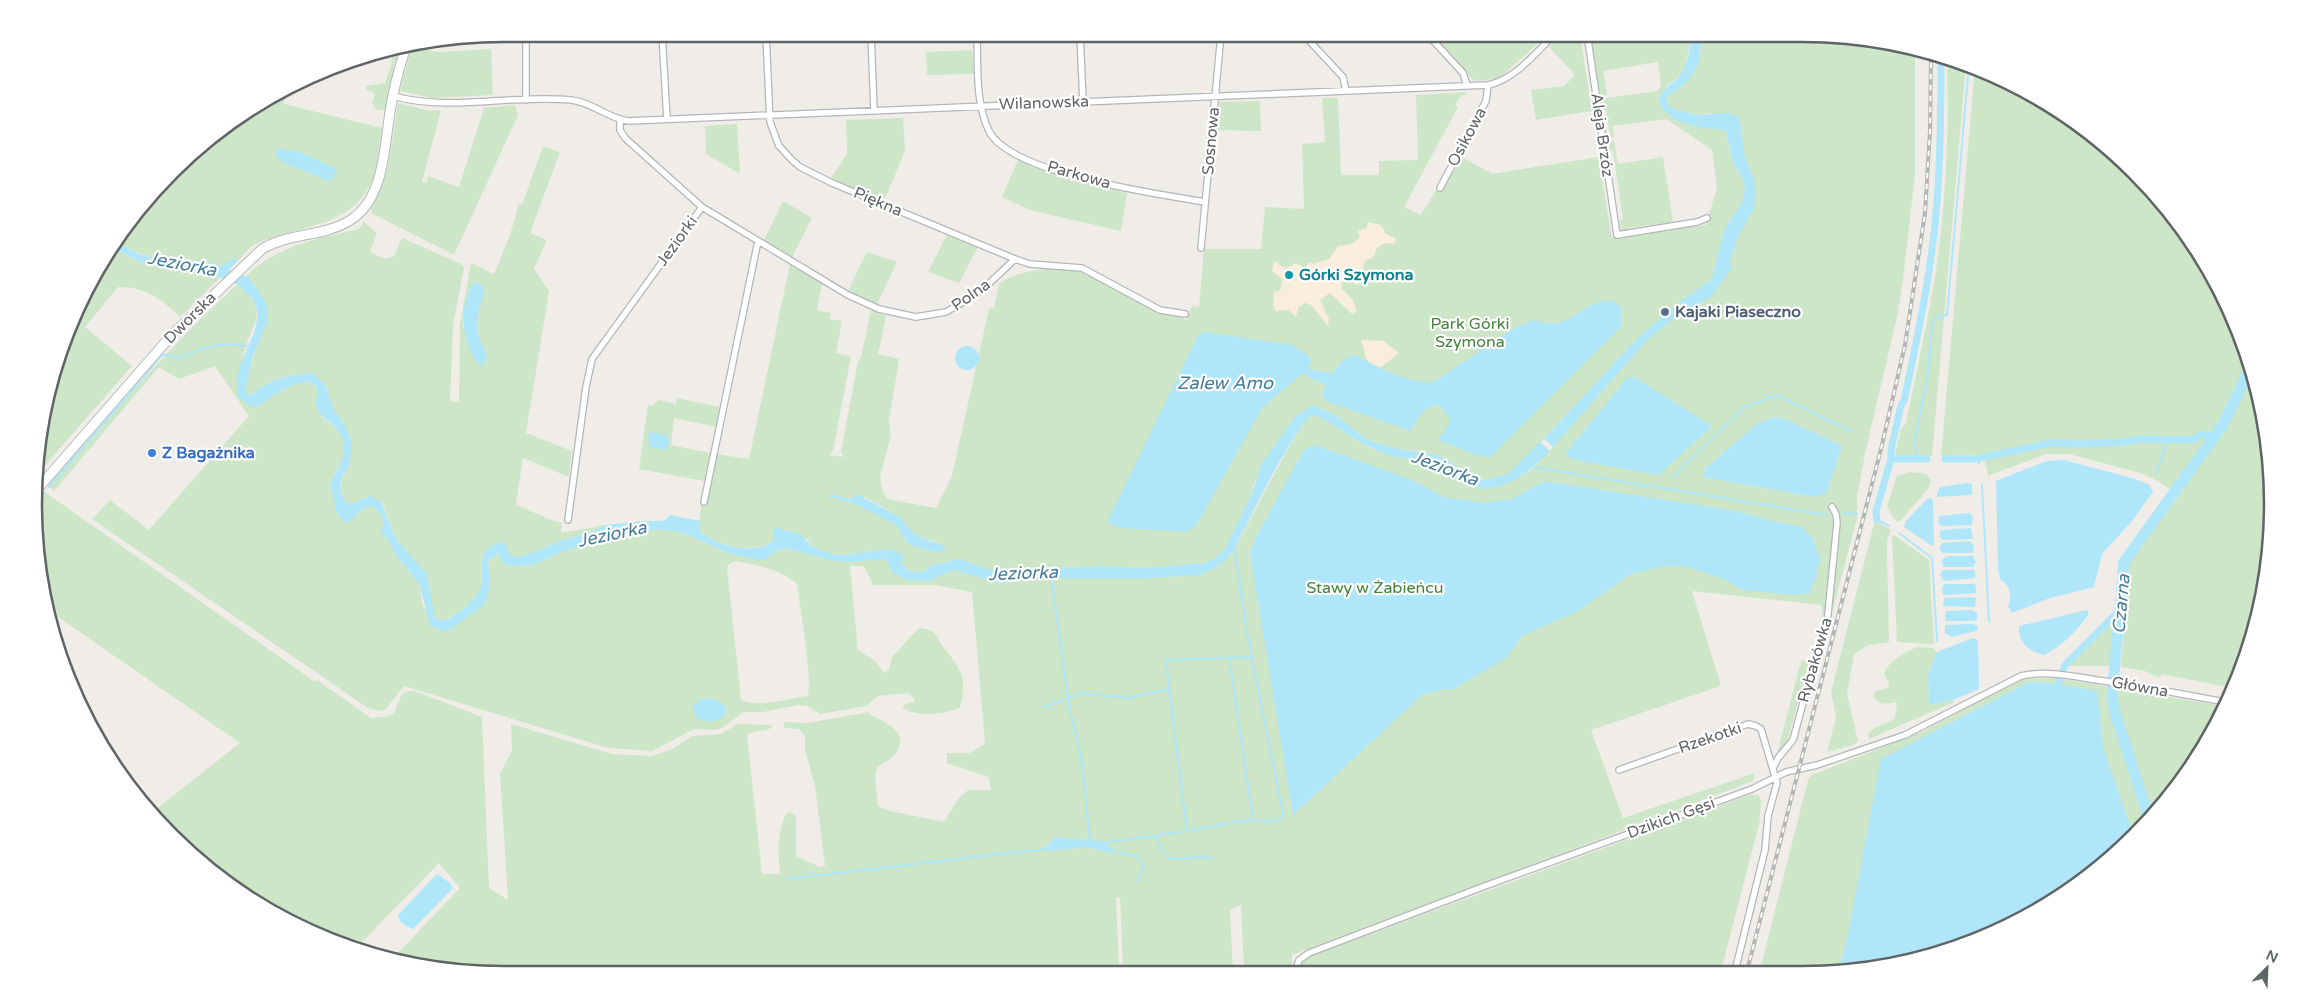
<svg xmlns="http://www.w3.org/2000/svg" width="2307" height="1008" font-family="'Varela Round',sans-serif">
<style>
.green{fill:#cce6c7;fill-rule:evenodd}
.sand{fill:#f9eddb}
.water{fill:#afe6fa}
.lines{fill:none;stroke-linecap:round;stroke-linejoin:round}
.stream{stroke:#afe6fa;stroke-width:2}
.canal{stroke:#afe6fa;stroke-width:7}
.river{stroke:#afe6fa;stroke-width:11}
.street-casing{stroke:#b3b6b9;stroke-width:8}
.secondary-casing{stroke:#b4b8bb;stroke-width:11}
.street{stroke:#fff;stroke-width:5.5}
.secondary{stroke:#fff;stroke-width:9}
.rail-casing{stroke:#b4b5b5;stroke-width:4}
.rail{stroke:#fff;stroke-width:2;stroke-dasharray:5.5;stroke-linecap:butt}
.culture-dot{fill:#0f9aa8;stroke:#fff;stroke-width:2}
.service-dot{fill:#5c6f8a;stroke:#fff;stroke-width:2}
.shop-dot{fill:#3f7fe0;stroke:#fff;stroke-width:2}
.labels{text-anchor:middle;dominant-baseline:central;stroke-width:4.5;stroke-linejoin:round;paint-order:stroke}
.street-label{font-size:16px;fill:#5f6467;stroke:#fff}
.culture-label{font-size:16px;font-weight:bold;fill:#0d838f;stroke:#fff;text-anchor:start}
.service-label{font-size:16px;font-weight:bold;fill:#4e5e75;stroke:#fff;text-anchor:start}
.park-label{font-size:16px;fill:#43823b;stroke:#fff}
.shop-label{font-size:16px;font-weight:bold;fill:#366cbe;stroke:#fff;text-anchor:start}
.water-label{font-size:18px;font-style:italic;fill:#457d9b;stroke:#fff}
.rim{fill:none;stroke:#5f6467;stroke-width:2.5}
</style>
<rect width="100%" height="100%" fill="#f0ede8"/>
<path class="green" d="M1431,34H1548L1502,76L1498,79L1474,81Z
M1563,34H1580L1595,132L1591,111L1536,120L1531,90L1564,86L1575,75L1549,47Z
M1590,34H1692L1685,66L1678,77L1667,86L1659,102L1712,129L1726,130L1732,161L1743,179L1745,189L1742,203L1724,230L1716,269L1712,279L1671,308L1631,345L1544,439L1508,475L1486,480L1476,479L1446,459L1424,452L1398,449L1368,440L1334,414L1312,405L1293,419L1279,440L1254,483L1251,496L1225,549L1214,559L1204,563L1147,568L1098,566L1066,568L1051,566L996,572L960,559L933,565L922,572H912L906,569L902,563L904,557L889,549L844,555L831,554L812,546L807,539L773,528L774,540C756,556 712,546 698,528L702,503L716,454L749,459L790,264L822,283L817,310L831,313L830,319L842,321L836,353L851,356L833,451L829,455L844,457L841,452L858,361L861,358L871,310L886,316L878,354L899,359L889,421L891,435L880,477L882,489L887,499L936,508L952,476L989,308H994L999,284C1010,276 1024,272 1038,270C1087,261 1097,282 1136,301C1153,308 1170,313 1187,320L1192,306L1199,307L1204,249H1261L1265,207L1304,209L1302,144L1325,142L1322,98H1338L1341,175H1379V161L1418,160L1416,95L1466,92L1464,96L1461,95L1455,105L1458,107L1404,207L1421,215L1436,190L1441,192L1462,157L1492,174L1598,157L1612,238L1706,225L1717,187L1712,150L1666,119L1613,126L1614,137L1606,138V136L1610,135L1606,110H1601L1600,99L1657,91L1661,86L1658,62L1603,71L1607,95L1600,96ZM829,494L852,499L865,497L902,518L906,526L919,537L939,543L936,552L915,547L907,542L896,525L873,512L855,504L830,497Z
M1706,34H1803L1915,52V174L1903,280L1897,317L1866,449L1857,496V519L1831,616H1823L1821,605L1692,591L1721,686L1591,730L1623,818L1755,773L1753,781L1292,955V972H1244L1241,905L1230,910L1233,972H1123L1120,897L1116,898L1119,966L1089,968L1088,973L504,974L395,956L460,888L439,863L361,943L357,939L348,947L269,911L194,858L155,810L240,743L48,610L38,566L40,500L46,493L314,681L317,680L371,718L385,717L394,713L402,694L412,690L482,717L489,888L508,900L500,773L512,751L511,724L612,754L652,756L672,749L692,736L721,734L738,724L772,725L771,728C764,732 753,730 747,735L762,874H780C778,852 777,834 786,814L790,812L796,816V856L820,867L825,866L815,786L805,750V736L799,729L784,728V722L808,723L869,712L870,715C886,722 912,733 894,755C890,760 882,764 877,767L875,777L878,806L890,811L944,822L959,798L968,790H991L989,777L947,763V753H970L985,744L972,592L936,585H873L864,566H850L858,650L875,661L884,673L889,669L892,657L919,628C939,630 934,635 944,648C963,671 967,679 960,708C945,714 916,718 902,707L907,703L915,702L913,697L907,693L878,696L866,706L820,714L808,706L798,705L763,712H743L724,727L716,730L694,729L652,751L608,748L404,686L386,709L381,711L368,708L92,519L110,500L149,530L249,416L215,366L179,379L159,367L54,491L47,485V483L194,325L239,283C270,316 253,318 244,353C241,366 239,379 237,392L264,402C278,391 293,381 311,382C322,392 314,404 322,417C324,420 329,421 331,424C351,442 346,454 334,475L351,521C357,513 361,508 372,506L381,514L384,527L380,532L388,539L395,554L419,583L423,606L441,631L486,603L490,585L488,560L498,554L533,565L566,550L582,547L615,536L658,529L684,533L728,553L765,560L774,552L786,548L801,552L885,559L928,581L953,570L1004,584L1012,579L1021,578H1148L1200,575L1233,551L1291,443L1306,419L1312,415L1320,417C1342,429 1360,445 1383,453C1398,459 1414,458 1428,463C1440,466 1447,475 1458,481C1488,496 1509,485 1535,467L1649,338L1674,319L1711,297L1730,261L1738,236L1753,209L1754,179L1745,158L1741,131L1710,113L1697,115L1677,110L1668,105L1666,96C1678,91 1695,72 1699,60C1702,50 1700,43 1706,34ZM1775,417L1785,419L1842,446L1815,497L1703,477L1706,468L1758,423ZM737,561C759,566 780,569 797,584C799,602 814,685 807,696C785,699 762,708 741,700L727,567L730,563ZM1055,837L1101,841L1110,853L1087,847L1050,851L1044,848Z
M415,48L438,52L491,49L493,95L432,98L400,91L411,49Z
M972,50L974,74L927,75L926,52Z
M401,51L385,110H377L372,103L375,94L366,89V86L385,83L391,65L393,52Z
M1947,58L1966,64L1932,456L1899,457L1895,454L1901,429L1906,423C1919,360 1934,296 1941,232C1947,174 1949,116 1947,58Z
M1975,68L2038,97L2113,151L2176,218L2225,296L2257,383L2272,474L2269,566L2248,655L2232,688L2162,674L2159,678L2145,671L2121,667L2125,611V585L2129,561L2179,496L2158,481L2140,473L2069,454H2046L1988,476L1983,453L1977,455L1941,456Z
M287,88L284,104L382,128C379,144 379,166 372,181C351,228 299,225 258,243C249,246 244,255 238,261L233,259L222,266L214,267L195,261H164L126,249L118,243L194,150L269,97Z
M1260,101L1261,131L1215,130L1219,102Z
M398,103L431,111L441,110L422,182L427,183L428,176L459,187L484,108L515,105L518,115L454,255L371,213C372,199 383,187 386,173C392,150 394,126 398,103Z
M903,118L905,151L884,201L831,178L847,154L846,120Z
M737,124L740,174L706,154L705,126Z
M1614,141L1618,164L1663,157L1673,222L1629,228V233L1622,232L1619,221L1623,219L1613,151H1608L1607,142Z
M543,146L560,152L530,233L547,240L534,269L549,291L526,433L572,451L569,477L523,458L516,505L559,523L562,522L561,533L605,525L588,534L562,540L524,556L515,557L509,554L506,544L500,542C470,554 489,578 477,595C469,606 457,613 446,620L435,619L410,556L396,539L382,502L364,497L354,504L347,503C337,490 340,479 349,466L344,424L333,408L325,384L312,373C290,375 268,378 252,395L245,393L246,383L255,352L266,302L247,275C281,244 316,239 359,229L364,222L377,233L370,252L385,259L394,256L402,238L461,264L464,267L453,326L450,401L459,402L460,324L471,263L494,274L510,235L519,204L522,205ZM474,282L482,285C483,299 477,308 476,321C475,333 481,344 487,354L463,328L465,305Z
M1018,160L1071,180L1127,193L1121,231L1030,210L1002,197Z
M783,201L812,218L792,257L764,240Z
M947,235L978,247L959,283L928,272Z
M114,248C124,253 135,261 146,264C172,271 198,267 223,275L180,317C160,298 146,287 118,287L85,327L132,366L41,470L43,413L97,269Z
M867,252L897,262L876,306L848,291Z
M677,398L720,407L716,427L674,418L671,445L710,453L704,481L639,469L648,405L653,406L658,400L676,404Z
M1911,472L1926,474L1931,480L1929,488L1899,522L1894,519L1887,506L1897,476Z
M1876,522L1891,530L1887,540V553L1889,642L1869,645L1854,654L1847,694L1858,741L1853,745L1827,752L1836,717L1831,692L1874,524Z
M1894,535L1929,560L1934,644L1897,642L1892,537Z
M2117,618L2109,666H2067L2084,648Z
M1917,647L1933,648L1937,652L1928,675L1929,705L1953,700L1954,702L1869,739V733L1874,728L1895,719L1897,702C1887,704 1879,706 1873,696L1876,691L1888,688L1889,683L1884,674C1890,659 1903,654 1917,647Z
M1810,658L1787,742L1777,755L1801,661Z
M2057,678L2223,706L2194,765L2089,877L1983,938L1865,970H1760L1808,780L1812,775L1924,731L2019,679Z
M1749,795H1759L1761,800L1760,820L1721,971L1298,972L1305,958Z"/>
<path class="sand" d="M1368,222L1381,225L1386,234L1396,239L1395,244L1385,243L1377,248L1373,258L1368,259L1364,263L1362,282L1357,285L1350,281L1343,282L1341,288L1353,300L1357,311L1352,314L1330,293L1320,300L1329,319L1328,326L1311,305L1305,303L1298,308L1296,317L1288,310L1276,311L1273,305L1274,291L1277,292L1281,289L1282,279L1272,271L1274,261C1282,264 1282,273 1296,263L1305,268L1309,262L1313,264L1329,259L1338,246L1351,244L1360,238L1358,231L1366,228Z
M1361,340L1384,341L1399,353L1380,368L1367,361Z"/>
<path class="water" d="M1692,34H1706C1700,43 1701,50 1699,61C1695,77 1681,89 1666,96L1668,105L1677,110L1697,115L1727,113L1736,115L1740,121L1745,158L1754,179L1755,195L1754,209L1738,236L1730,261L1731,269L1711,297L1674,319L1649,338L1553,447L1544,439L1631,345L1671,308L1712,279L1724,230L1742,203L1745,189L1743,179L1732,161L1726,130C1703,128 1670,126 1659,102C1660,89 1673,85 1680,75C1688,63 1690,48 1692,34Z
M280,148L300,152L335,168L337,171L330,181L326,180L281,161L275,153Z
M118,243C147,261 161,259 193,261C200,261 207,267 215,267C222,267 226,262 233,259L238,261L223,275C198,267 172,272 146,264C135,260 124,253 114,248Z
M247,275L266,302L268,320L252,359L245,393L252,395C268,379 290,375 312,373L325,384L333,408L344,424L352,443L349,466L343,475L340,486L342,496L347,503L353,504L359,500L370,496L381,502L396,539L427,574L435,619L447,620C457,613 469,606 477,595C490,576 469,554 500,542L506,544L509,554L515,557L524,556L562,540L588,534L605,525L644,521H660L665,520L670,515L700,521L698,528C712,546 756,557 774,540L773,527L800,534L812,546L831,554L844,555L889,549L901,553L904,557L902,563L906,569L912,572H922L933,565L960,559L996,572L1051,566L1066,568L1098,566L1147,568L1204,563L1214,559L1225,549L1251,496L1261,465L1293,419L1312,405L1334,414L1368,440L1398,449L1432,454L1446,459L1476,479L1486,480L1508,474L1540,442L1550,451C1525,477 1492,502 1457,480C1447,474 1439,466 1428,462C1413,458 1397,459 1383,453C1360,444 1341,429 1320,417L1312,415C1294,427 1246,526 1233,551L1221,565L1200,575L1148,578H1021L1012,579L1004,584L953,570L928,581L907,580L891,571L889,563L885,559L848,562L830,560L786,548L774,552L765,560L754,559L728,553L684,533L658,529L615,536L582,547L566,550L533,565L516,566L506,565L501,561L498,554L488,560L490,585L486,603L450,630L441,631L430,625L419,583L395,554L388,539L380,532C387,523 382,512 372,506C356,509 357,519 346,523L337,514L330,484C341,460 355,447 332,424C326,419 321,417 318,410C312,398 324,394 311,382C289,381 274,396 256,407L250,406L238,397C232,366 253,347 257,320C260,305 248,292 239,283Z
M474,282L482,285L484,290C478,319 470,325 487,354L484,364L480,366C462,343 457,308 474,282Z
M1602,301H1613L1621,307L1622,326L1490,457L1479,456L1438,440L1449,424L1450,418L1439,405C1425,404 1417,421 1410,431L1326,401L1322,396L1326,385L1310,378L1315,370L1332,374C1340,364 1343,355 1357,356C1382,369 1405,383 1434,382L1511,330L1534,320C1570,331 1572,310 1602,301Z
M1204,332L1292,345L1306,354L1312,361L1305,371L1262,408L1197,524L1188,532L1121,528L1108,523V521L1195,342L1199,335Z
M955 358a12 12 0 1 1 24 0a12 12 0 1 1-24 0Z
M1628,377L1636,378L1712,426L1659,475L1570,459L1566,453Z
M1775,417L1785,419L1842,446L1827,492L1815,497L1703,477L1706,468L1758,423Z
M650,432L667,435L669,441L667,450L650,447L648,436Z
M1315,445L1412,480L1444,497L1483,503L1512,499L1544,481L1736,511L1771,521L1802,527L1813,539L1820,559L1816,577L1809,593L1795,595L1743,590L1724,579L1685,566H1662L1629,575L1578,611L1522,636L1506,658L1452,690L1445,689L1423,694L1293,815L1250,552L1256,537L1304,450Z
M2064,460L2132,478L2150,485L2153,492L2132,521L2102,554L2094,587L2050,598L2012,613L2008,606C2013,595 2010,586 2000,579L1998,568L1996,481L2047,461Z
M1968,483L1972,484V495L1937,497V493L1940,487Z
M829,494L852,499L857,494L902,518L906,526L919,537L945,546L944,551L936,552L915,547L907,542L896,525L889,521L855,504L830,497Z
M1931,498L1933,500L1934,545L1932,546L1904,527L1906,521L1927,499Z
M1969,513L1973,517L1972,525L1941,526L1938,522L1939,516Z
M1971,528L1973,539L1944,540L1939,537L1941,530Z
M1970,541L1974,547L1973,553H1943L1939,548L1942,543Z
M1949,556H1973L1976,562L1973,567H1943L1942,559Z
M1943,570H1973L1975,571V578L1944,581L1940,574Z
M1944,584H1975L1977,593L1943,595L1942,588Z
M1973,597L1976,598L1975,607L1943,606L1944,598Z
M1972,610L1977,613V620L1975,621H1945L1946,611Z
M2087,610L2089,614C2077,630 2063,646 2044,655C2029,652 2018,643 2019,626Z
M1973,624L1978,626L1977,631L1951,637L1945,633V625Z
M1973,638L1978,640L1979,689L1953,700L1929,705L1928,675L1937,652Z
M2029,682L2058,684L2097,691L2103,748L2132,831L2089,877L1983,938L1865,970H1839L1848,935L1881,759Z
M703,698C715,699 722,700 727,712C719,723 709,723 697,718L694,712V705Z
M1055,837L1101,841L1112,848L1111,853L1087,847L1050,851L1044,849Z
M437,874L450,883L453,888L413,929C405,927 399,922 398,915Z"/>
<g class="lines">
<path class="stream" d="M1978,458L1979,464
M1918,459L1914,444L1928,373L1932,323L1935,318L1947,315L1969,65
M1533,467L1827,515
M2156,475L2167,440
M1673,477L1744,407L1776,395L1851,431
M1982,485L1989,621
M49,487L163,354L182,358C202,346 224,342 247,346
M40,498L45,493
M1843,513L1857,514
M1875,519L1889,526
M1899,533L1932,558L1937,641
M1051,576L1070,713C1084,753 1085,799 1090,841
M1229,657L1253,820
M1044,707L1081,693L1127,698L1169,689L1166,660L1250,657
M1187,831L1247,820L1272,821L1284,818L1248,639L1234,545
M1156,836C1168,875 1183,851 1212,858
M1103,843L1187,831L1169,689
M1109,850L1139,857L1144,868L1136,881
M786,879L1044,849"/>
<path class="canal" d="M1305,371L1321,377
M1891,459H1927
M1945,459H1975L2051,443L2082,444L2123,442L2139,439L2192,440L2202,434L2216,436
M1877,520L1876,511L1891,459V450L1901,405L1904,401C1918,335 1932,269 1937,202C1941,154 1941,105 1941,57
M2058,684L2065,665L2121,609"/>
<path class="river" d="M211,268L243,281L251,290
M2148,815L2115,713L2112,696L2124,562L2222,426L2251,367"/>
<defs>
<path id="street" d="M662,34L667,119
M766,34L770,122L779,146L792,160L800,167L832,183L1015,259L1030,264L1082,268L1160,310L1185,314
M871,34L874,111
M977,34C978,66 975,102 989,131C1010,174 1159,194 1205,202
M1080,34L1083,102
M1303,34L1343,77L1346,91
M1427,34L1463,73L1467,85
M1587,34L1617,235L1697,222L1707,218
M393,96C451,112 511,94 571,100C592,102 607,118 628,121L1488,85C1515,80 1536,52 1555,34
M526,100V34
M620,120V130L625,138L702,207L848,295L879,309L916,317L946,312L980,292L1015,259
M1440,188L1486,101L1488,85
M1201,248L1221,34
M704,502L758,241
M568,520L586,387L592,359L702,207
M1773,768L1778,758L1793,740L1817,651L1827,624L1837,523L1836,514L1832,507
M1619,770L1748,724L1756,726L1761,729L1777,783L1768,816L1765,850L1735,971
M1295,972L1299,960L1309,953L1485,886L1752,789L1786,772L1817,765L1905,735L2021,676C2045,670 2073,676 2097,680C2140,686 2182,694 2225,702"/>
<path id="secondary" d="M40,486L170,337L262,249C288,233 322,237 349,221C386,199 384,143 391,106C394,87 399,69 405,50"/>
</defs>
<use href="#street" class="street-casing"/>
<use href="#secondary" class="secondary-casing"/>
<use href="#street" class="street"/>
<use href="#secondary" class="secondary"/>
<defs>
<path id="rail" d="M1747,971L1881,449L1905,345L1925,213L1930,131L1931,55"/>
</defs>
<use href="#rail" class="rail-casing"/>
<use href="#rail" class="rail"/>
</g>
<circle class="culture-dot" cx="1289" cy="275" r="5"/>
<circle class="service-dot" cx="1665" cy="312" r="5"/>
<circle class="shop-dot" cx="152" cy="453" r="5"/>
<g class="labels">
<g class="street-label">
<text transform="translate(1044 103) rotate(-2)">Wilanowska</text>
<text transform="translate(1602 135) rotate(82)">Aleja Brzóz</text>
<text transform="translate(1467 137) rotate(-62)">Osikowa</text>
<text transform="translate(1211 141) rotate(-85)">Sosnowa</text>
<text transform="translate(1079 175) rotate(16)">Parkowa</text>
<text transform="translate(878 202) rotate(23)">Piękna</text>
<text transform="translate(677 241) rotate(-54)">Jeziorki</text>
<text transform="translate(971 295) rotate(-35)">Polna</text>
<text transform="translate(190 318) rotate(-45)">Dworska</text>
<text transform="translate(1815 660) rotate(-74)">Rybakówka</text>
<text transform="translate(2140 687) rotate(10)">Główna</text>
<text transform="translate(1710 738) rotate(-19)">Rzekotki</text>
<text transform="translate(1671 818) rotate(-20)">Dzikich Gęsi</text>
</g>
<g class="culture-label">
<text x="1299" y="275">Górki Szymona</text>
</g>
<g class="service-label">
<text x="1675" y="312">Kajaki Piaseczno</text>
</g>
<g class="park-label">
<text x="1470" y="324">Park Górki<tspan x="1470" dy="18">Szymona</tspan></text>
<text x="1375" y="588">Stawy w Żabieńcu</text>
</g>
<g class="shop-label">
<text x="162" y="453">Z Bagażnika</text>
</g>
<g class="water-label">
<text transform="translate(182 264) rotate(11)">Jeziorka</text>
<text x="1225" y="383">Zalew Amo</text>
<text transform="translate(1445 468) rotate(21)">Jeziorka</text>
<text transform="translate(612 534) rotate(-12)">Jeziorka</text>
<text transform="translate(1023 573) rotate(-2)">Jeziorka</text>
<text transform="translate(2121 604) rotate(-85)">Czarna</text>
</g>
</g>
<path d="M0 0H2307V1008H0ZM504 42H1802A462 462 0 0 1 2264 504V504A462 462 0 0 1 1802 966H504A462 462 0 0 1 42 504V504A462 462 0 0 1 504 42Z" fill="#fff" fill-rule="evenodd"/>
<path class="rim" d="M504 42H1802A462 462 0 0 1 2264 504V504A462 462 0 0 1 1802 966H504A462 462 0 0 1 42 504V504A462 462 0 0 1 504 42Z"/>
<g transform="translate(2267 968) rotate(24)" stroke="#ffffff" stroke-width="4" paint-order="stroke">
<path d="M0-4L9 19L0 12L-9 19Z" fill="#5f6467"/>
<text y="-8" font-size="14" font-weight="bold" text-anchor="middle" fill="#5f6467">N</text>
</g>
</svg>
